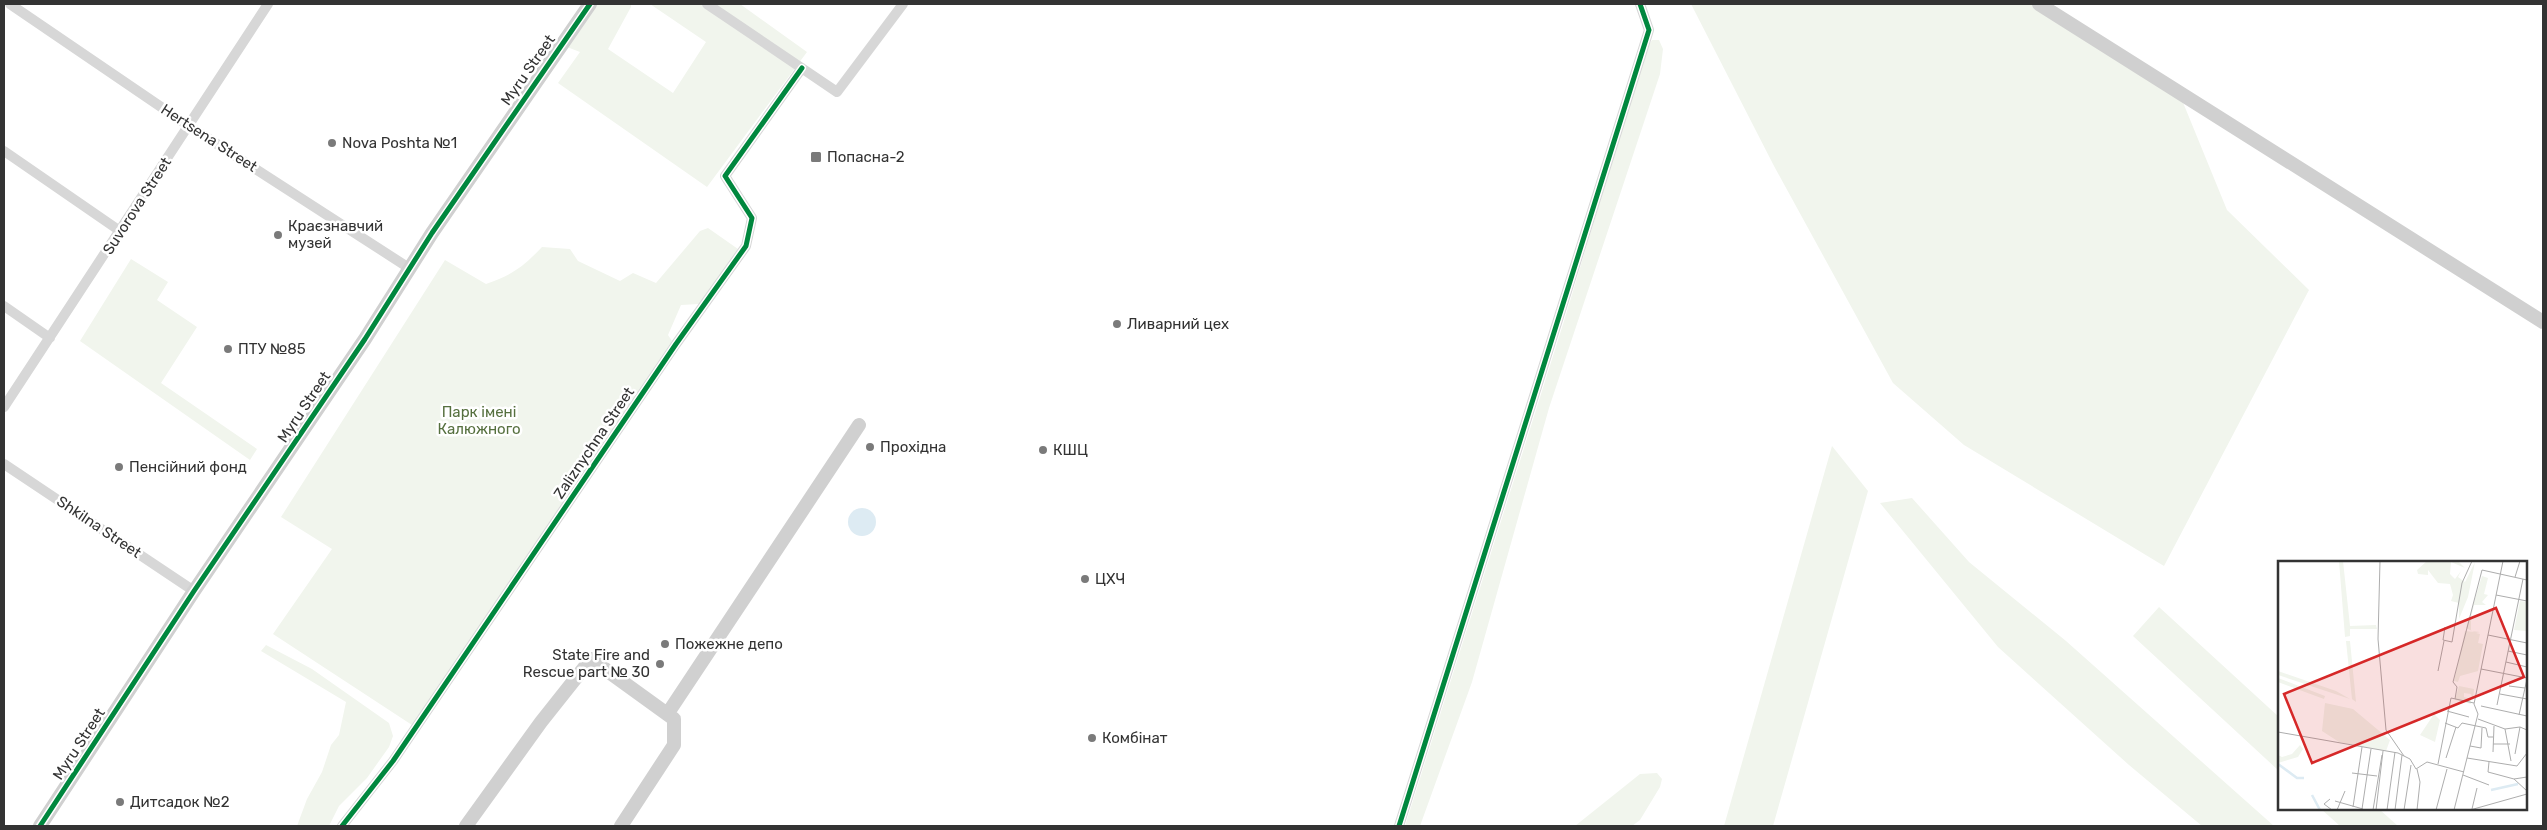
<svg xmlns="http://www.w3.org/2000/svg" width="2547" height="830" font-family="Rubik,sans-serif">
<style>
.green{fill:#f1f5ed}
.water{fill:#ddebf3}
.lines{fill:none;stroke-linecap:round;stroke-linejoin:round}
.street{stroke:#d7d7d7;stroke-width:10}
.secondary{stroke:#d0d0d0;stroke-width:14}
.cycleway-casing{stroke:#fff;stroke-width:8}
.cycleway{stroke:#00873e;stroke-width:5}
.poi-dot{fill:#7a7a7a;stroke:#fff;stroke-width:2}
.labels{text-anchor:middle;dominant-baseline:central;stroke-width:5;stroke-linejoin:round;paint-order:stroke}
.street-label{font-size:15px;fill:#333;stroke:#fff}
.poi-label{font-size:15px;fill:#333;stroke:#fff;text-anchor:start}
.park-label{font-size:15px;fill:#56703f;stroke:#fff}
.inset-river{fill:none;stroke:#ddebf3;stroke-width:2.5}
.inset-road{fill:none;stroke:#adadad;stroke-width:1}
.view{fill:#d62828;fill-opacity:0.15;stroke:#d62828;stroke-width:2.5}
.inset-edge{fill:none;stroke:#333;stroke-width:2.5}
</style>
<rect width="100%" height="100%" fill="#fff"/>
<path class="green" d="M597,4H631V7L608,49L673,93L706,42L650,4H740L807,52L707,187L558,83L580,52L567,47Z
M1691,4H2036L2182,100L2227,210L2309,290L2164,566L1964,445L1893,383L1774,166Z
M1652,40H1659L1663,49L1660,74L1549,408L1472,682L1420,826H1405L1564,321L1646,49Z
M708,228L738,249L699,304L681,305L668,335L672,341L412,725L273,634L332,549L281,517L445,260L486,284C512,275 523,267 542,247L570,249L578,261L620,281L633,273L656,283L700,231Z
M131,259L168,282L157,300L197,327L161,383L257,449L250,460L80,341Z
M1832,446L1868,491L1773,826H1724Z
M1912,498L1969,562L2066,641L2274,826H2202L2129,765L1998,647L1880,503Z
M2159,607L2279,717V771L2133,636Z
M266,645L312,669L389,723L393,736L389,747L367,778L339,806L329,826H297L307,799L322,772L331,745L339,735L346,702L261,651Z
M1657,773L1662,779L1660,787L1640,820L1632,826H1575L1640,774Z
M2321,809H2379L2398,826H2340Z"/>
<path class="water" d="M848 522a14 14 0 1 1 28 0a14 14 0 1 1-28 0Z"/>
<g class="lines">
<path class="street" d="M10,4L189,126L409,268
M707,4L837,92L903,4
M4,151L120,231
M4,306L50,338
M4,407L268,4
M4,464L194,591
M342,826L393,761L676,344L746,246L752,218L725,176L802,68
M1399,826L1649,30L1640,4"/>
<path class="secondary" d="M2039,4L2543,322
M668,713L859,425
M40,826L194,591L365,339L432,233L590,4
M466,826L541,722L591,659L674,719V745L621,826"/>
<defs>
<path id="cycleway" d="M40,826L194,591L365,339L432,233L590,4
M342,826L393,761L676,344L746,246L752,218L725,176L802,68
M1399,826L1649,30L1640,4"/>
</defs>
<use href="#cycleway" class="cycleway-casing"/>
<use href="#cycleway" class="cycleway"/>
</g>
<g class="poi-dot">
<circle cx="332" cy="143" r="5"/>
<rect x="810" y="151" width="12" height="12" rx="2.5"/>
<circle cx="278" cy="235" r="5"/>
<circle cx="1117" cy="324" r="5"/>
<circle cx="228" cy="349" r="5"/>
<circle cx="870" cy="447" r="5"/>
<circle cx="1043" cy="450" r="5"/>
<circle cx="119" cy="467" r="5"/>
<circle cx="1085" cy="579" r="5"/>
<circle cx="665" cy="644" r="5"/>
<circle cx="660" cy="664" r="5"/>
<circle cx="1092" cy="738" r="5"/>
<circle cx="120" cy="802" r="5"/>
</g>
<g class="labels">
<g class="street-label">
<text transform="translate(528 70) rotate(-55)">Myru Street</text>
<text transform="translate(209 138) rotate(33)">Hertsena Street</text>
<text transform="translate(137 206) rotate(-57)">Suvorova Street</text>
<text transform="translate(304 407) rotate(-56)">Myru Street</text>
<text transform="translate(594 443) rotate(-56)">Zaliznychna Street</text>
<text transform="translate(99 527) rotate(34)">Shkilna Street</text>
<text transform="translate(79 744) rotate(-57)">Myru Street</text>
</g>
<g class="poi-label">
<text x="342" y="143">Nova Poshta №1</text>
<text x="827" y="157">Попасна-2</text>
<text x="288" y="226">Краєзнавчий<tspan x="288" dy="17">музей</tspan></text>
<text x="1127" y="324">Ливарний цех</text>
<text x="238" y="349">ПТУ №85</text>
<text x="880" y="447">Прохідна</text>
<text x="1053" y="450">КШЦ</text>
<text x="129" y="467">Пенсійний фонд</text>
<text x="1095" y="579">ЦХЧ</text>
<text x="675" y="644">Пожежне депо</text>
<text x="650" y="655" text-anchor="end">State Fire and<tspan x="650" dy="17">Rescue part № 30</tspan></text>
<text x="1102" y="738">Комбінат</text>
<text x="130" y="802">Дитсадок №2</text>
</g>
<g class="park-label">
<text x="479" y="412">Парк імені<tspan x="479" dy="17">Калюжного</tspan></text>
</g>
</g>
<g transform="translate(2278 561)">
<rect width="249" height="249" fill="#fff"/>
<path d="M61,0H65L72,65L98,64L99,68H72V75L67,76ZM149,0H180L187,7L173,1L172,13L177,18L183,10L180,16L187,21L197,1L190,36L181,58V42L173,40L175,34L172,23L160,22L150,9V14L140,13L139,9ZM204,15L210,17L206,33L210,34L204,41L208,44H196L193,57V70L202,71L198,72L202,73L200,82L205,83L200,110L182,115L180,121L176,120L187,70L196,71L188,67ZM242,40L249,41V70L236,69ZM68,80H72L78,141L74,138ZM0,110L58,130L72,138L0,114ZM0,117L47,135L46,138L0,121ZM181,125L196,128L195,140L193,133L186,132V136L193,138V143L177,139ZM47,142L75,148L112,179L108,190L61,181L44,170ZM156,153L162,159L157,181L142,174ZM22,184L25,188L20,196L0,202V194L4,196L14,193Z" fill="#f1f5ed"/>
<path class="inset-river" d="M0,203L19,217H26M213,229L240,223M34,234L42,249"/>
<path class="inset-road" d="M102,0L100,78L108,169L126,195M237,16L242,0M218,34L249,40M167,66L165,79L174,81L184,22L194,0M210,74L249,82M230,90L249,94M228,101L249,106M203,108L249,117M160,110L166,80M231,125L247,127M222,133L249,138M177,138L179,126L175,121L204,9L249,19M196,143L225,0M219,144L245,18M203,145L249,155M169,150L191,156M241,154L249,118M200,158L227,168L242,166L249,169M167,162L180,167L184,162L208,167L210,176H215M227,168L233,200M0,171L120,192L132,198L138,208L149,201L186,211M215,183H232M192,185L203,187L204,167M215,191L216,165M237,193L242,166M168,197L178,166M189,197L239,205L249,192M211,201L210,211L236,218L249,216M160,203L173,137L196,142M139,208L142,221L139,249M74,212L99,215M185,214L211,224M236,218L249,230M52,238L46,243L54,249M57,240L85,248M75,246L84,186M84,248L93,188M194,248L199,227M59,249L67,230M95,249L104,194M98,249L105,190M109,249L117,191M117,249L124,194M126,249L133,204M158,249L169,208M176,249L200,153L196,143M192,249L249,233"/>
<path class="view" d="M218,47L246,116L34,202L6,133Z"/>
<rect width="249" height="249" class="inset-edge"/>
</g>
<rect width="2547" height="830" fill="none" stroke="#333333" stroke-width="10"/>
</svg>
